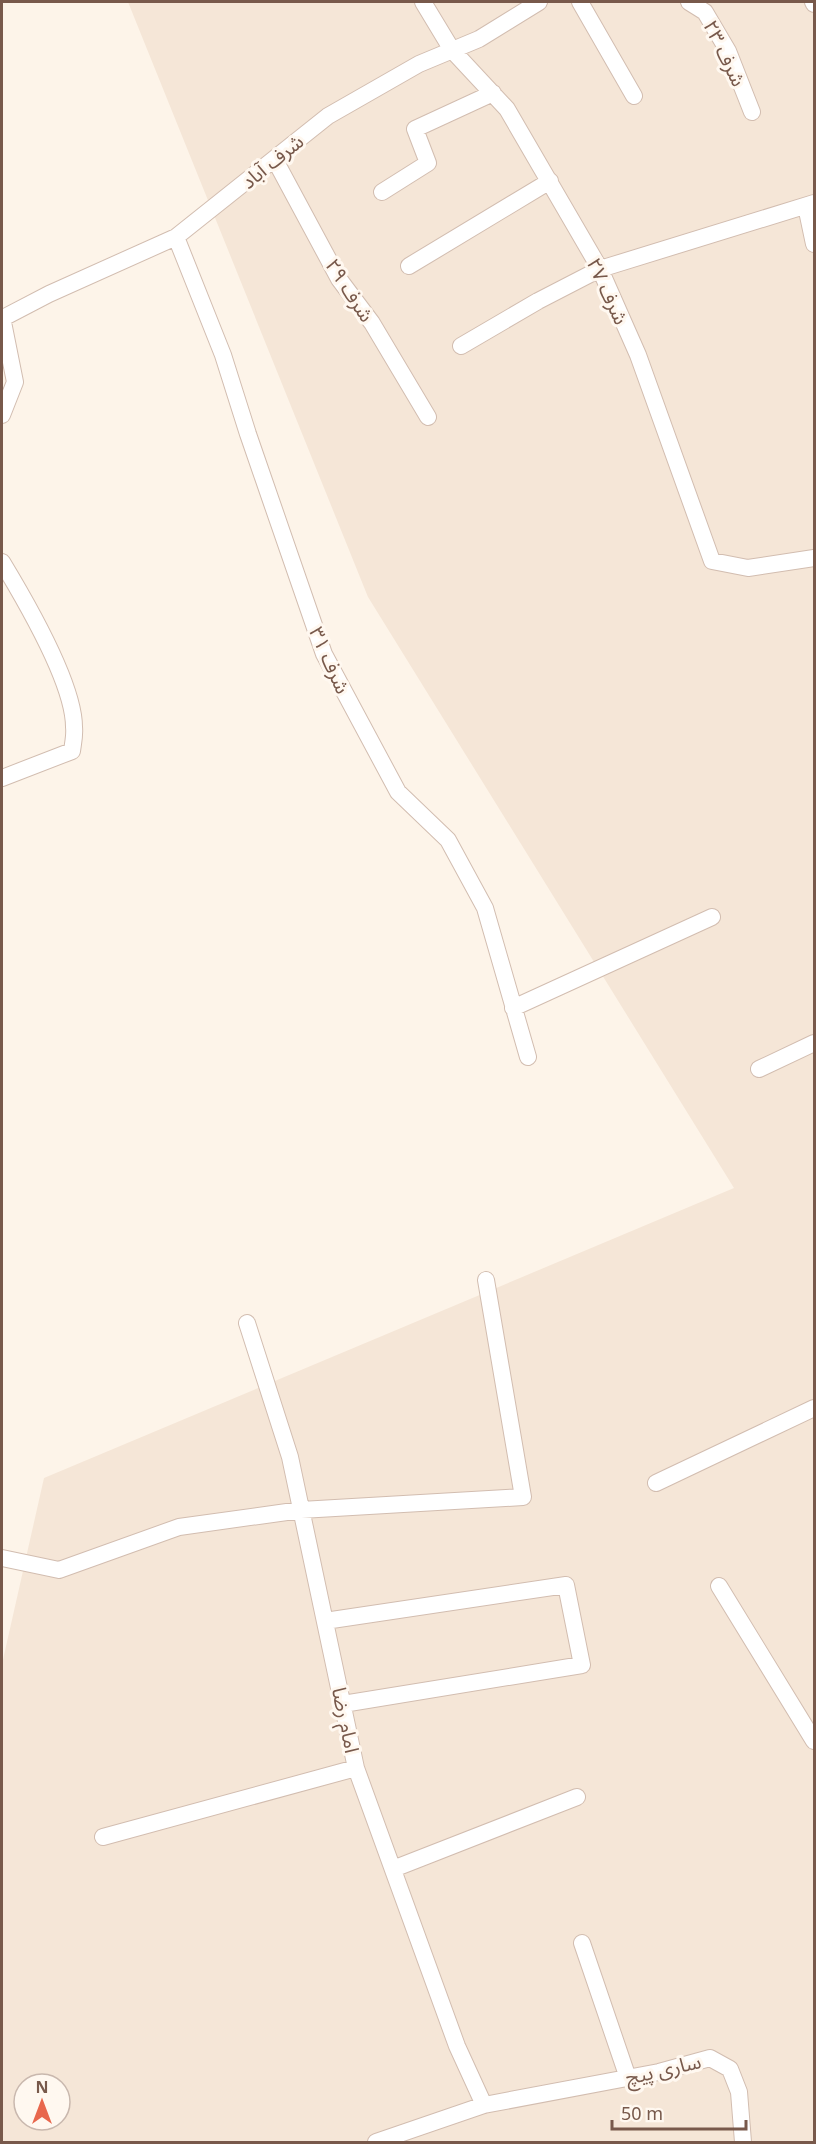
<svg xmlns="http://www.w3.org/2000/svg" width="816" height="2144" font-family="'Noto Sans','Noto Sans Arabic',sans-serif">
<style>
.residential{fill:#f5e6d7;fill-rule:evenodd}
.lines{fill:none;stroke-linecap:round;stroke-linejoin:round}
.street-casing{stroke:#d2bdb0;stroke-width:18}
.street{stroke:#fff;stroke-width:16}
.labels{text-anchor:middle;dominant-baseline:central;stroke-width:6;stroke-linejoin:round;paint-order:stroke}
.street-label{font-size:20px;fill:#78594b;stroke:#fff8f0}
</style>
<rect width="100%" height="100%" fill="#fdf4e9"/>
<path class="residential" d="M128,2H814V2142H2V1664L44,1478L734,1188L368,597ZM24,2084H60V2120H24Z"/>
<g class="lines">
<defs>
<path id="street" d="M423,2L452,50L507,109L600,269L638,355L712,561L748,568L814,558
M580,2L634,96
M689,2L705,12L728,51L752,112
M813,2L814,4
M275,160L339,279L372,323L428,417
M382,192L428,163L415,129L493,93
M806,206L814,244
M176,237L223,355L248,434L324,654L398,792L448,840L485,908L528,1057
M409,266L550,181
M2,317L15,382L2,415
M3,318L49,294L176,237L328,116L419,64L479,39L539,2
M461,346L538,301L600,269L814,203
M2,562C25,600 74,684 74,727C75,735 73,743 72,751L2,778
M513,1008L712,917
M759,1069L814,1043
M247,1323L290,1457L356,1768L457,2046L484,2105
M656,1483L814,1408
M2,1558L59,1570L179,1527L301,1510L523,1497L486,1280
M719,1586L814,1741
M325,1621L566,1585L582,1665L343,1704
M103,1837L356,1768
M393,1869L577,1797
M582,1943L628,2078
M376,2142L484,2105L659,2072L710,2058L730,2069L739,2092L743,2142"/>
</defs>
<use href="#street" class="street-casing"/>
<use href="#street" class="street"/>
</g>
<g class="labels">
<g class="street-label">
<text transform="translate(725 53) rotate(64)">شرف ۲۳</text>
<text transform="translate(272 161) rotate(-39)">شرف آباد</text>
<text transform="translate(350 290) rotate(57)">شرف ۲۹</text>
<text transform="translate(608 291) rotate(65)">شرف ۲۷</text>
<text transform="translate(330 660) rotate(66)">شرف ۳۱</text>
<text transform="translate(346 1720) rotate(78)">امام رضا</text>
<text transform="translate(663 2069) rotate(-13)">ساری پیچ</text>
</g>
</g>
<rect width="816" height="2144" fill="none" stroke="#78594b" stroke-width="6"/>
<g transform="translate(42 2102)"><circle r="28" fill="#fff8f0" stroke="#c9b8ae" stroke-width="1.5"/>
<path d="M0-4.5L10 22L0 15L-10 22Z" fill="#e8674d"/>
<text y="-9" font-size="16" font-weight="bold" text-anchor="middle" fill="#78594b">N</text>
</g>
<path d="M612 2120v9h134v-9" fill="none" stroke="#78594b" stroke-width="3"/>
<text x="621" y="2120" font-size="18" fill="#78594b" stroke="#fff8f0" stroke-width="4.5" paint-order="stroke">50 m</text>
</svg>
